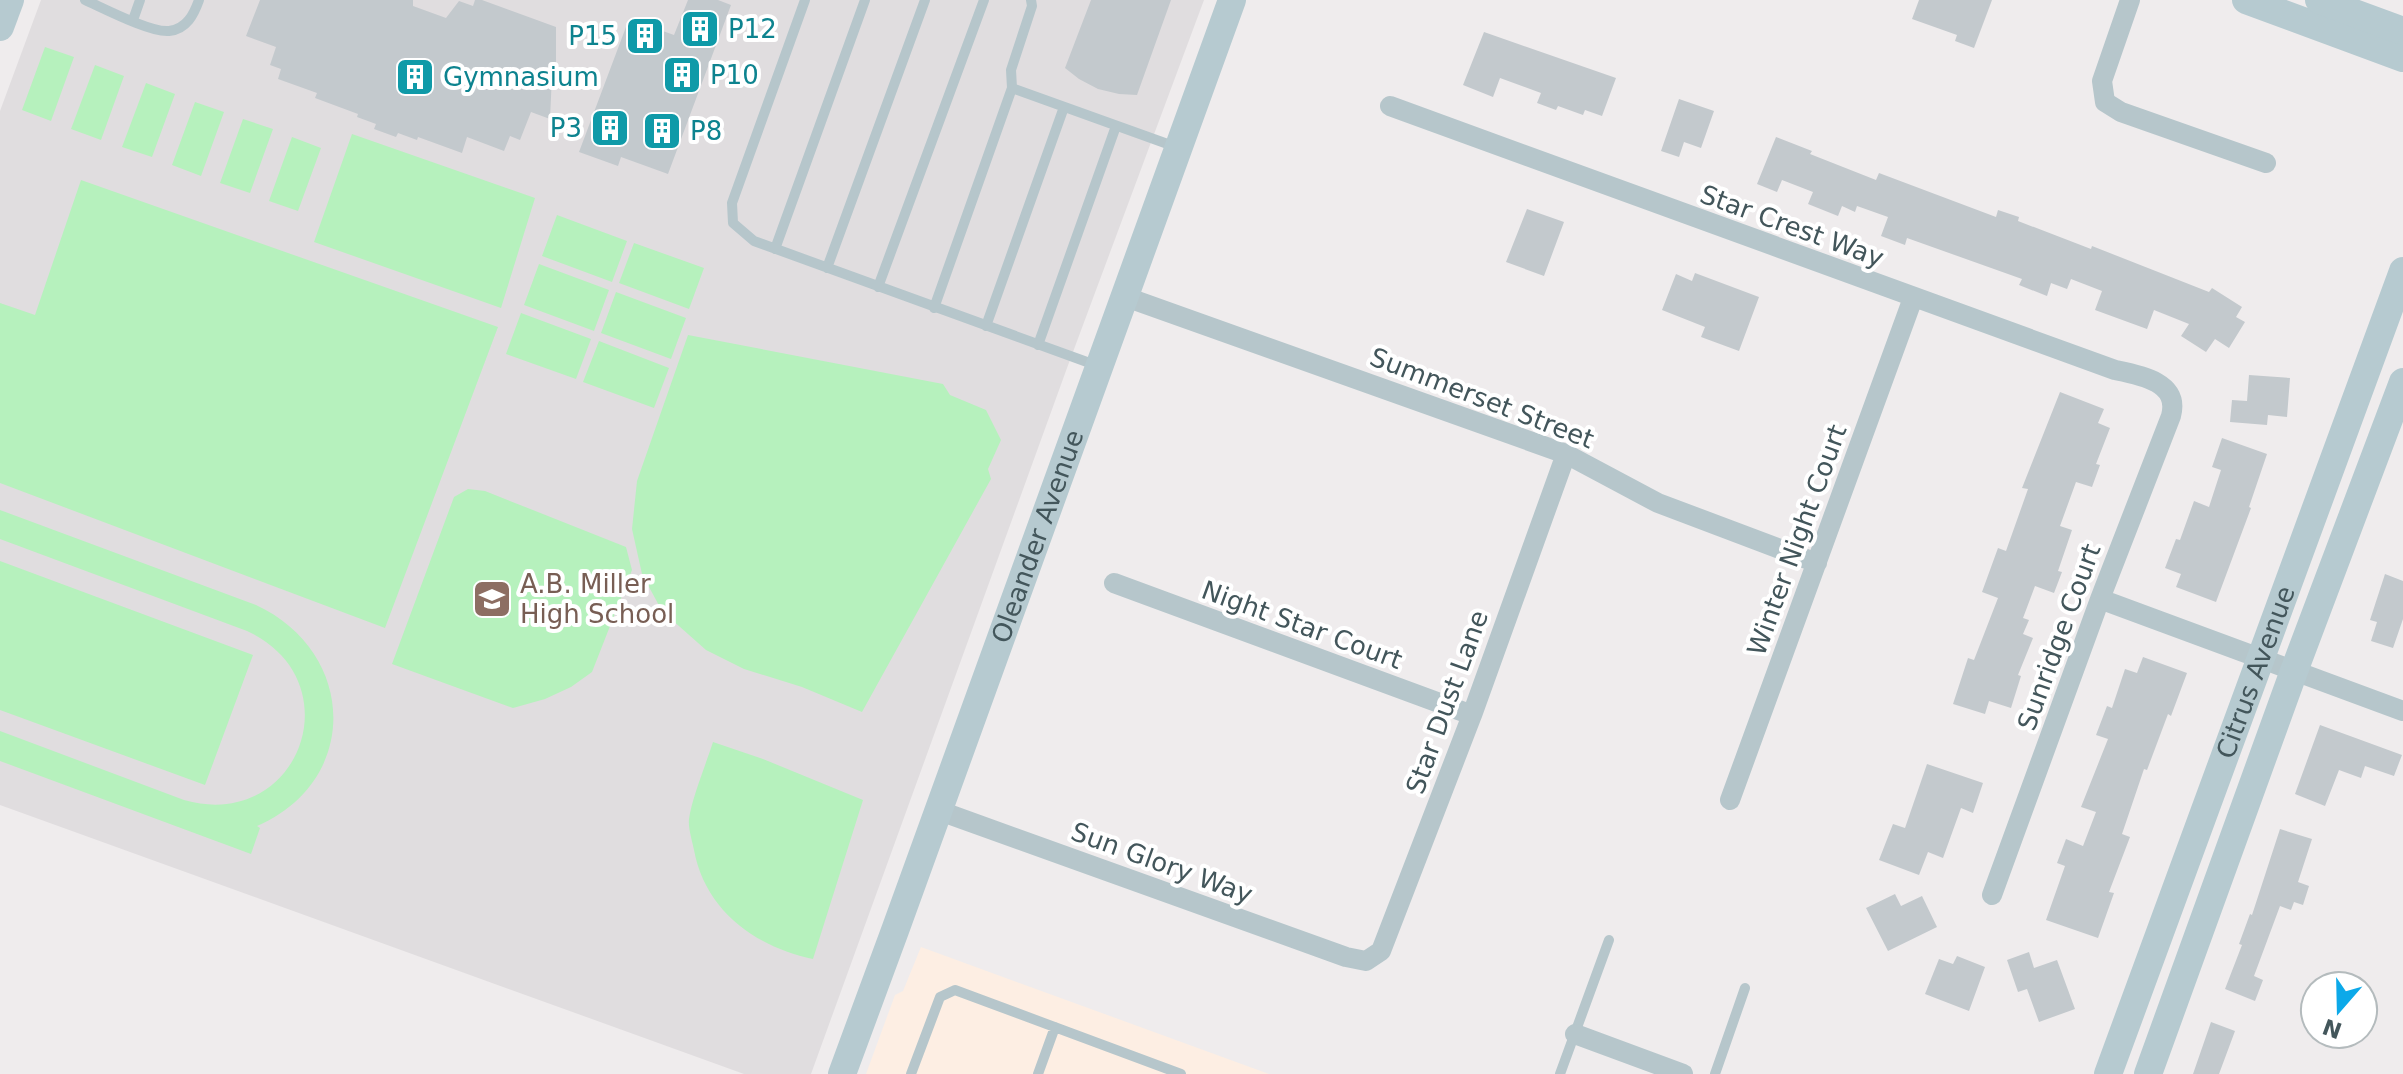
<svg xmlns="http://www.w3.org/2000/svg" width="2403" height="1074" font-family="'DejaVu Sans',sans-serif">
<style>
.commercial{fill:#fdeee3}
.education{fill:#e0dddf}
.green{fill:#b6f1bd}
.building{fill:#c3c9cd}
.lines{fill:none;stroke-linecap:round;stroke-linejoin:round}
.lane{stroke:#b6c6cb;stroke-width:10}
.street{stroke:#b6c6cb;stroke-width:20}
.secondary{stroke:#b6cad0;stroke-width:28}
.labels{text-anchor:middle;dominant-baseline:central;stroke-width:8;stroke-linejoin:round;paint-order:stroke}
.culture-label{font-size:26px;fill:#0d838f;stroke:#fff;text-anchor:start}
.street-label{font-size:26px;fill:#43565b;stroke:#fff}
.education-label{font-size:26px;fill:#785e54;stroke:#fff;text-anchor:start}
</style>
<rect width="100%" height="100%" fill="#efeced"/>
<path class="commercial" d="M921,947L1269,1074H866L895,995L903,991Z"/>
<path class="education" d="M41,0H1204L1067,368L811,1074H744L0,805V111Z"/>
<path class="green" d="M45,47L74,57L51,121L22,110Z
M95,65L124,76L101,140L71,129Z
M146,83L175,94L152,157L122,147Z
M195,102L224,112L201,176L172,165Z
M243,119L273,129L250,193L220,183Z
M352,134L535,198L501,308L314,242Z
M292,137L321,148L298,211L269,201Z
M81,180L498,327L385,628L0,483V303L35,315Z
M557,215L627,241L612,282L542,256Z
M634,243L704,268L689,309L619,283Z
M539,264L609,290L594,331L524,305Z
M616,292L686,318L671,359L601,333Z
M521,313L591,339L576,379L506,354Z
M688,335L943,384L950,395L986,410L1001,440L988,469L991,479L862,712L802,687L744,669L706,650L662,611L642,574L632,529L637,481Z
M599,341L669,368L654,408L583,382Z
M468,489L485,491L626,547L632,570L592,672L571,687L545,699L513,708L392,664L454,497Z
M0,510L256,605C357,652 361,781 257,826L260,828L251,854L0,761V731L184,800C299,833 355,681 247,631L0,539Z
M0,561L253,655L205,785L0,710Z
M713,742L763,759L863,800L813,959C755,947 705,910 694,850C692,840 688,828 689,819C692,798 706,764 713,742Z"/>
<path class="building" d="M260,0H413V6L446,18L459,1L473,6L475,0H482L556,27V63L552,75L550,119L531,112L520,140L510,136L504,151L467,137L462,153L418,137L417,140L398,133L396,137L374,129L376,124L357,117L358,114L315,98L317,93L278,79L281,69L270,65L276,47L246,36Z
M688,0H718L731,5L668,174L621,157L618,166L579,152L629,19L674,35Z
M1091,0H1171L1137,95L1119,94L1098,89L1079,79L1065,68Z
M1919,0H1992L1974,48L1955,41L1957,35L1912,19Z
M1484,32L1616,78L1602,116L1585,110L1583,115L1558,106L1556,110L1537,103L1541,93L1500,78L1493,97L1463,85Z
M1679,99L1714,111L1701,148L1684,142L1679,157L1661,151Z
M1776,137L1812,151L1810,154L1876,180L1879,173L1996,217L1998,210L2019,217L2018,221L2091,249L2092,246L2209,292L2212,288L2242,307L2236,317L2245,322L2229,348L2215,339L2206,352L2181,336L2189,324L2154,310L2147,329L2095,310L2102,291L2071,279L2067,289L2051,283L2047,296L2019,285L2022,279L1907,238L1905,245L1881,236L1888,217L1857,206L1855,212L1842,206L1838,216L1808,204L1813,192L1782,180L1777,192L1757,184Z
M1527,209L1564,222L1544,276L1506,262Z
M1695,273L1759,297L1739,351L1701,337L1705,327L1662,310L1676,274L1692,281Z
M2249,375L2290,378L2287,417L2268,415L2267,425L2230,422L2232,400L2247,401Z
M2060,392L2104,409L2098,423L2110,428L2096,464L2100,465L2092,487L2076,482L2060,526L2072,530L2058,571L2062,572L2054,593L2035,586L2023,618L2029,620L2023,634L2033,638L2018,675L2021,676L2011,708L1989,701L1985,714L1953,704L1968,658L1974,660L1998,598L1982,592L1998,548L2006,551L2028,489L2022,488Z
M2222,438L2267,454L2249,507L2251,508L2216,602L2176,587L2181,574L2165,568L2176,539L2180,540L2194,501L2209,507L2221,470L2212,467Z
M2385,574L2403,581V619L2393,648L2371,641L2377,622L2370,620Z
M2143,657L2187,673L2171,716L2168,714L2147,770L2144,769L2122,834L2130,837L2109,892L2114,893L2098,938L2046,920L2065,866L2057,863L2066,839L2083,846L2096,812L2081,807L2108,739L2096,735L2107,706L2112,708L2125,669L2137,673Z
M2320,725L2402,755L2394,776L2365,766L2361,778L2339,770L2325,806L2295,794Z
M1927,764L1983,783L1973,813L1961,808L1943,858L1928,852L1919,875L1879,860L1893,824L1905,828Z
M2280,829L2312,839L2298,882L2309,886L2303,905L2294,902L2291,910L2280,906L2254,976L2263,980L2255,1001L2225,989L2242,945L2239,944L2250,914L2252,915Z
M1895,894L1901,906L1922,896L1937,927L1888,951L1866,908Z
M2029,952L2034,968L2057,960L2075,1009L2039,1022L2027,989L2018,992L2007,960Z
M1957,956L1985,967L1969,1011L1925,994L1939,959L1953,964Z
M2211,1022L2235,1031L2219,1074H2193Z"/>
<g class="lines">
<path class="lane" d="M85,0C103,8 151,33 169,31C187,29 194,14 199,0
M805,0L732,203L733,223L754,241L1098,366
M1031,0L1032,6L1011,70L1012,88L1176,147
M133,20L140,0
M775,249L865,0
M827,268L925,0
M878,287L984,0
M934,308L1012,88
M986,326L1064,107
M1038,345L1116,126
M911,1074L940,997L955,990L1181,1074
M1038,1074L1055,1027
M1560,1074L1609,940
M1715,1074L1745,988"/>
<path class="street" d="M2130,0L2102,81L2105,102L2121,112L2266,163
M1390,106L2115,370C2140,375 2180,382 2171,416L2100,599L1992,895
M1123,296L1566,454L1658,503L1817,563
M1114,583L1472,715
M2100,599L2403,711
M1730,800L1913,298
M940,811L1346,957L1366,961L1381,951L1472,715L1566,454
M1575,1034L1683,1074"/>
<g class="secondary">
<path d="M2246,0L2403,58"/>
<path d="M2319,0L2403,31"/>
<path d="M0,27L10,0"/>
<path id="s1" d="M842,1074C975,717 1100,357 1232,0"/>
<path id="s2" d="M2108,1074L2403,271"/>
<path d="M2148,1074L2294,671L2403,382"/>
</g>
</g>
<defs>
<symbol id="building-square" viewBox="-11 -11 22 22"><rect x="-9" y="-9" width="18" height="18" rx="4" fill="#0f9aa8" stroke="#fff"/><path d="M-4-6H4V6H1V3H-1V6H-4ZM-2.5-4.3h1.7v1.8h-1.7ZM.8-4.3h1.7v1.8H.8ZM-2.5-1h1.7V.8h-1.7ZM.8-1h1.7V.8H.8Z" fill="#fff"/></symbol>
<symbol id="school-square" viewBox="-11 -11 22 22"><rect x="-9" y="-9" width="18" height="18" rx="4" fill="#8d6e63" stroke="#fff"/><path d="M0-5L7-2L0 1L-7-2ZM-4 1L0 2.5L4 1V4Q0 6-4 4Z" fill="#fff"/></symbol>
</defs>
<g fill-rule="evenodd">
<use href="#building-square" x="678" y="7" width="44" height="44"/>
<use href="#building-square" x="623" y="14" width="44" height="44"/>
<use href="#building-square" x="660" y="53" width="44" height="44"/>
<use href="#building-square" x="393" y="55" width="44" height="44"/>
<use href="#building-square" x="588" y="106" width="44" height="44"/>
<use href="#building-square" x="640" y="109" width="44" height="44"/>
<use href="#school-square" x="470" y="577" width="44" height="44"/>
</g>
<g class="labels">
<g class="culture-label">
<text x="728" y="29">P12</text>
<text x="617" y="36" text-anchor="end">P15</text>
<text x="710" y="75">P10</text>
<text x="443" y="77">Gymnasium</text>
<text x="582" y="128" text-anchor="end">P3</text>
<text x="690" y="131">P8</text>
</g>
<g class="street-label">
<text transform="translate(1792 226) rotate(20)">Star Crest Way</text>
<text transform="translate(1482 398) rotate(21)">Summerset Street</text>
<text stroke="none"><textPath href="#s1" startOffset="572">Oleander Avenue</textPath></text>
<text transform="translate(1797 540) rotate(-70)">Winter Night Court</text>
<text transform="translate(1302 625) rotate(20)">Night Star Court</text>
<text transform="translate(2059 637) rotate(-70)">Sunridge Court</text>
<text stroke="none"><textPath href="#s2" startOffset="428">Citrus Avenue</textPath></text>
<text transform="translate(1447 702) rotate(-70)">Star Dust Lane</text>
<text transform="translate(1162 863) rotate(20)">Sun Glory Way</text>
</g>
<g class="education-label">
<text x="520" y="584">A.B. Miller<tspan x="520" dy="30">High School</tspan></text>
</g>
</g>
<g transform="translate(2339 1010) rotate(200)"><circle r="38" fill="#ffffff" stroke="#b4bbbd" stroke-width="2"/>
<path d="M0-6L14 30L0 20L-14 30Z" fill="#0ca9e9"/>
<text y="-12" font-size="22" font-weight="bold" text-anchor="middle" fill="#43565b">N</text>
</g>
</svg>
